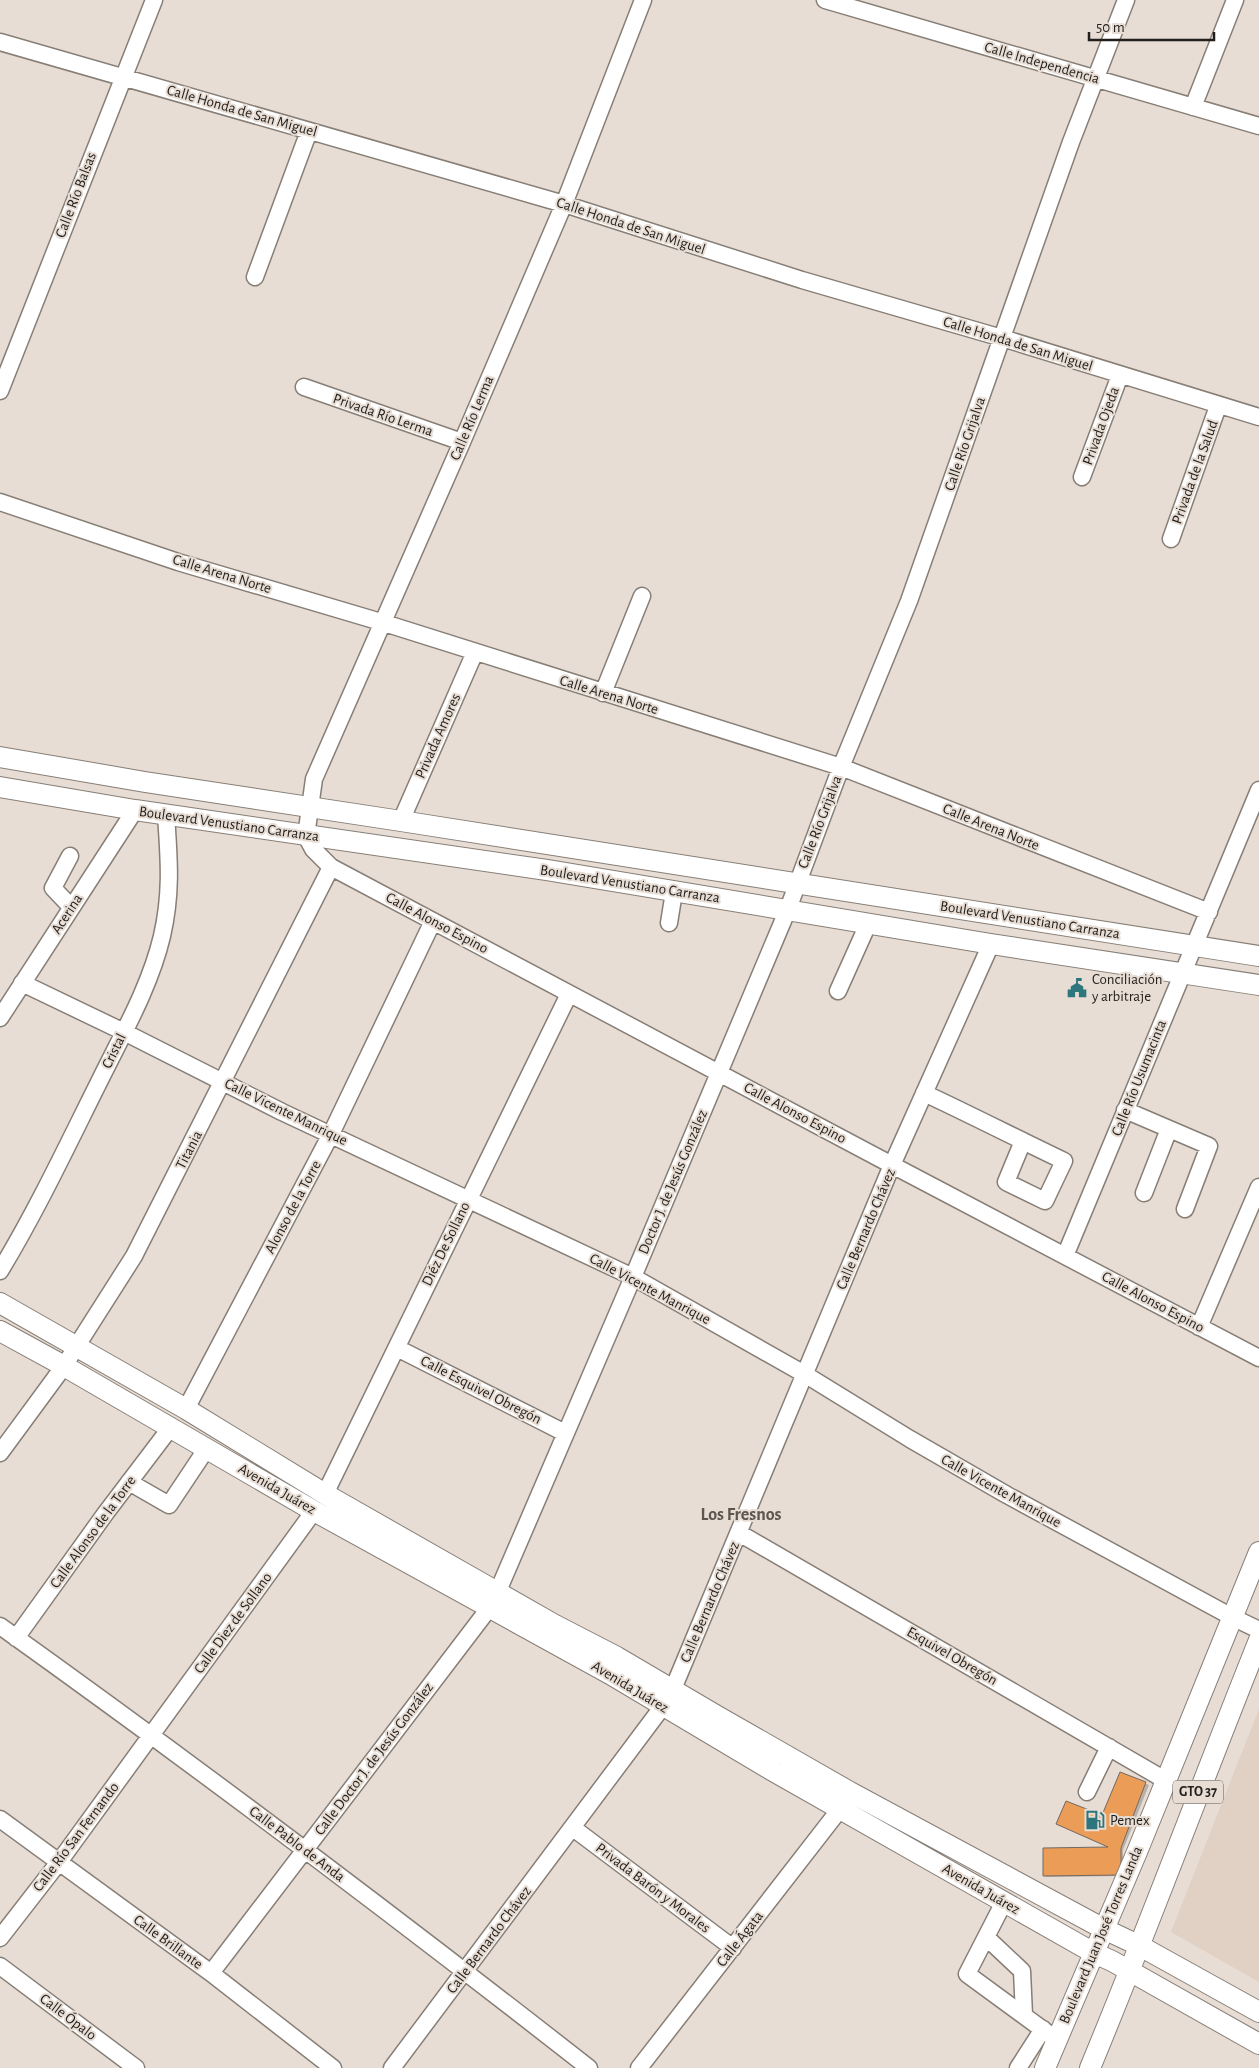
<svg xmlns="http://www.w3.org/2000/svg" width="1259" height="2068" font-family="'Alegreya Sans',sans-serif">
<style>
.built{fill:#e1d0c4}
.shadow{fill:#0003}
.building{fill:#eb9c57;stroke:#726962}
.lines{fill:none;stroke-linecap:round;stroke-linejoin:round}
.minor-casing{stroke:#877e76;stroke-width:19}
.major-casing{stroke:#877e76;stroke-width:22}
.minor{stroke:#fff;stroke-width:16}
.major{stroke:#fff;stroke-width:20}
.labels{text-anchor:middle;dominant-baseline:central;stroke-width:4;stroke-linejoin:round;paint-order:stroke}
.shield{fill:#e7ddd4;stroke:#5d5752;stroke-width:1}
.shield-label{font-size:14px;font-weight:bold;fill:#221e1b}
.street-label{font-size:15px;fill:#221e1b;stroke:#e7ddd4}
.poi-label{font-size:15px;fill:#221e1b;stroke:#e7ddd4;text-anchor:start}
.quarter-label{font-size:18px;font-weight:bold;fill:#5e554e;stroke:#e7ddd4}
</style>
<rect width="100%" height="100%" fill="#e7ddd4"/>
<path class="built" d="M1259,1709V1982L1171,1932Z"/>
<path class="shadow" d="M1121,1773L1149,1785L1123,1850V1876L1047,1877L1044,1875L1112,1848L1103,1817Z"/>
<path class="building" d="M1120,1772L1146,1782L1121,1848V1875L1043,1876V1848L1108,1847L1056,1824L1066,1801L1102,1815Z"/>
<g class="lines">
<defs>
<path id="minor" d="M643,0L564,204L462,442L314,779L306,836L313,849L331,867L892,1165L1259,1358
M825,0L1259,126
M0,42L564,204L802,280L1002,338L1259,417
M1193,107L1235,0
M255,277L309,131
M304,387L462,442
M0,391L154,0
M1082,477L1120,375
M0,502L178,562L381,622L841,767L1209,912
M1171,539L1218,406
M603,693L642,596
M401,821L475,652
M70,856L53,888L71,907
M669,923L674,892
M22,983L124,1032L282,1112L633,1277L806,1375L910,1439L1007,1495L1232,1617L1259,1630
M838,991L868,924
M0,1018L135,810
M924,1093C971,1115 1018,1139 1064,1161L1045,1201L1006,1182L1023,1141
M1125,1110L1209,1146L1185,1209
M1144,1193L1169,1129
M1065,1256L1259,790
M0,1271C37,1210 67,1146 99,1082C122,1035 150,987 162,936C172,892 169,859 166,815
M1199,1327L1259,1187
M397,1348L565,1433
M186,1409L331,1134L433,921
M0,1453L64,1366L134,1256L331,867
M129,1482L169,1505L207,1448
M325,1494L569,994
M739,1533L1165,1780
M0,1626C200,1769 396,1917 589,2068
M16,1638L105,1514L171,1427
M1087,1792L1109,1747
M0,1819L211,1973L333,2068
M573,1828L733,1948
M1004,1902L967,1974L1057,2040
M0,1938L59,1862L314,1511
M987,1938L1022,1971L1024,2015
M0,1966L136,2068
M211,1973L490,1607L498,1591L633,1277L788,909L841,767L909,601L1071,142L1126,0
M392,2068L663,1706L673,1689L892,1165L991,944
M639,2068L840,1809
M1018,2068L1043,2029"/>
<path id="major" d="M0,757L145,782L401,821L1259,956
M0,787L135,810L547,870L991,944L1259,985
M0,1303L186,1409L325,1494L555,1625L617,1657L719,1717L850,1792L1104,1929L1140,1946L1259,2012
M0,1331L64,1366L314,1511L610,1674L773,1771L1094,1953L1112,1961L1259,2044
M1045,2068L1137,1852L1259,1552
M1090,2068C1149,1926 1202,1782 1259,1640"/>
</defs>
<use href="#minor" class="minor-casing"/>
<use href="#major" class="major-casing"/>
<use href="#minor" class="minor"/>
<use href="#major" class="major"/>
</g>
<defs>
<symbol id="civic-bare" viewBox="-9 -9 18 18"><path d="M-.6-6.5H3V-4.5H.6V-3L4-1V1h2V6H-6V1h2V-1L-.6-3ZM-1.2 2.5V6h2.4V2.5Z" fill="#2d767d" stroke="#e7ddd4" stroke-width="2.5" paint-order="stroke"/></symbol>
<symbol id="fuel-bare" viewBox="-9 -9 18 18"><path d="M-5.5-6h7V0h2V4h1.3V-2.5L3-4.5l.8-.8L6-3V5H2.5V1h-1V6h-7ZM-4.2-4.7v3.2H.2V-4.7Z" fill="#2d767d" stroke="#e7ddd4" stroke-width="2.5" paint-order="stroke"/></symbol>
</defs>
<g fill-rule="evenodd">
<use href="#civic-bare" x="1063" y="974" width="28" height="28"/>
<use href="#fuel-bare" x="1081" y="1806" width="28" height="28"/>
</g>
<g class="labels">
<rect class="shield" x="1173" y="1780.5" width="50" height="23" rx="4"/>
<g class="shield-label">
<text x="1198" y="1792">GTO 37</text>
</g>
<g class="street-label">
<text transform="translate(1042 63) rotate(16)">Calle Independencia</text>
<text transform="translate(242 111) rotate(16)">Calle Honda de San Miguel</text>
<text transform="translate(76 195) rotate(-69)">Calle Río Balsas</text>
<text transform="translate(631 226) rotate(18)">Calle Honda de San Miguel</text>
<text transform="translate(1018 344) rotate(17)">Calle Honda de San Miguel</text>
<text transform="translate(383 415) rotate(19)">Privada Río Lerma</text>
<text transform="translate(472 418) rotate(-67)">Calle Río Lerma</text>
<text transform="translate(1101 426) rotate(-70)">Privada Ojeda</text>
<text transform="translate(965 444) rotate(-71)">Calle Río Grijalva</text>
<text transform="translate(1195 472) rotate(-70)">Privada de la Salud</text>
<text transform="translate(222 574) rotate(17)">Calle Arena Norte</text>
<text transform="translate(609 695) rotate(17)">Calle Arena Norte</text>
<text transform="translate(438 736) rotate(-66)">Privada Amores</text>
<text transform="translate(820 822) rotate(-69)">Calle Río Grijalva</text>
<text transform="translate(229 824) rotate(8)">Boulevard Venustiano Carranza</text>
<text transform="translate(991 827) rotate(22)">Calle Arena Norte</text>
<text transform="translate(630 884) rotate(9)">Boulevard Venustiano Carranza</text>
<text transform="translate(67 914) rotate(-57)">Acerina</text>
<text transform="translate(1030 920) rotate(9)">Boulevard Venustiano Carranza</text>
<text transform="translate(437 923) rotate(28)">Calle Alonso Espino</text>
<text transform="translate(114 1051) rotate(-64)">Cristal</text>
<text transform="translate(1139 1078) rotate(-68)">Calle Río Usumacinta</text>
<text transform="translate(286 1112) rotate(26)">Calle Vicente Manrique</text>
<text transform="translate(795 1113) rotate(28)">Calle Alonso Espino</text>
<text transform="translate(189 1150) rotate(-63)">Titania</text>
<text transform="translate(673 1182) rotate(-67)">Doctor J. de Jesús González</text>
<text transform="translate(293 1207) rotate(-62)">Alonso de la Torre</text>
<text transform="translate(866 1229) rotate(-67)">Calle Bernardo Chávez</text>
<text transform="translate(446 1244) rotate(-64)">Diéz De Sollano</text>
<text transform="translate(650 1289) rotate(28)">Calle Vicente Manrique</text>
<text transform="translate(1153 1302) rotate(28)">Calle Alonso Espino</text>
<text transform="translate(481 1390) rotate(27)">Calle Esquivel Obregón</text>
<text transform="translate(277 1489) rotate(30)">Avenida Juárez</text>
<text transform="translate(1001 1491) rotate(29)">Calle Vicente Manrique</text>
<text transform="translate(93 1532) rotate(-54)">Calle Alonso de la Torre</text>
<text transform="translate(710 1602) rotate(-67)">Calle Bernardo Chávez</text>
<text transform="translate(233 1623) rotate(-54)">Calle Diez de Sollano</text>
<text transform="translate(952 1656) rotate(30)">Esquivel Obregón</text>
<text transform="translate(630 1687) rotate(31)">Avenida Juárez</text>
<text transform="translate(374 1759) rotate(-53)">Calle Doctor J. de Jesús González</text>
<text transform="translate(76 1837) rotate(-53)">Calle Río San Fernando</text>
<text transform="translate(297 1844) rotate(37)">Calle Pablo de Anda</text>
<text transform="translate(653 1888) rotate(37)">Privada Barón y Morales</text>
<text transform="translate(981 1889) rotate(30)">Avenida Juárez</text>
<text transform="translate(1101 1935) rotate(-67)">Boulevard Juan José Torres Landa</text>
<text transform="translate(740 1939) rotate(-52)">Calle Ágata</text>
<text transform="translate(489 1940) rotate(-53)">Calle Bernardo Chávez</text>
<text transform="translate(168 1942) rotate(36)">Calle Brillante</text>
<text transform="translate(68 2017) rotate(37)">Calle Ópalo</text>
</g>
<g class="poi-label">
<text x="1092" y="979">Conciliación<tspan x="1092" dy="17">y arbitraje</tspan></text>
<text x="1110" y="1820">Pemex</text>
</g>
<g class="quarter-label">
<text x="741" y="1515">Los Fresnos</text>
</g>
</g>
<path d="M1089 32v8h125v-8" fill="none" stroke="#221e1b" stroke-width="2.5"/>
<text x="1096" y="32" font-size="15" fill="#221e1b" stroke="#e7ddd4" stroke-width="4" paint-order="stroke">50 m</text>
</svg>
